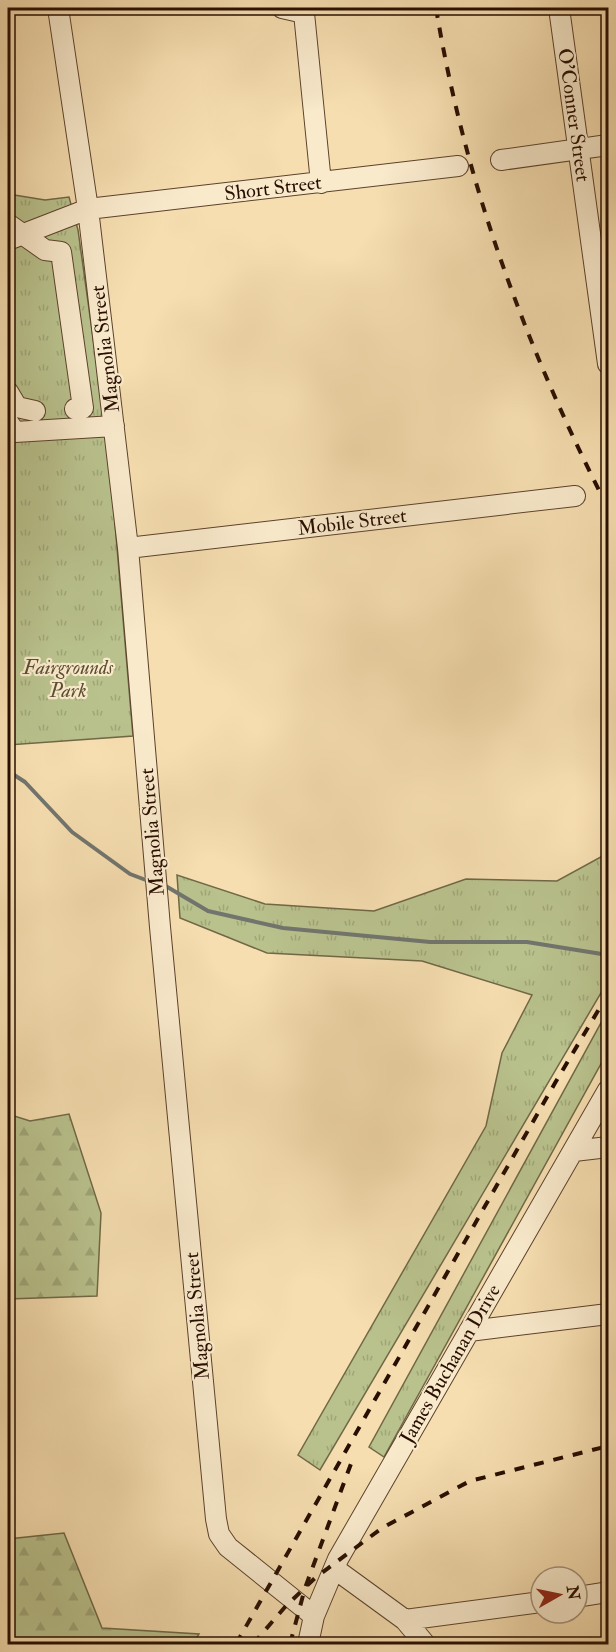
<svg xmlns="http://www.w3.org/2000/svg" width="616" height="1652" font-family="'IM FELL Double Pica',serif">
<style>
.grass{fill:url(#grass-tufts);stroke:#706846;stroke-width:1.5}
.forest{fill:url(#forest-firs);stroke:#706846;stroke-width:1.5}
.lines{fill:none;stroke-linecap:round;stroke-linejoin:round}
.stream{stroke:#71756e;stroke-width:4}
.minor-casing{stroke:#5c422c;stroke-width:22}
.minor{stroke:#f9eacc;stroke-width:20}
.rail{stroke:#280e00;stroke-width:4;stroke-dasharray:10 10;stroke-linecap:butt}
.labels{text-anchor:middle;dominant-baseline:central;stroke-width:4.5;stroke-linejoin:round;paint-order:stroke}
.street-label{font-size:20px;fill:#280e00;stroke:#f9eacc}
.park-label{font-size:20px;font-style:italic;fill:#5b4d31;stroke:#f9eacc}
</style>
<defs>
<pattern id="grass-tufts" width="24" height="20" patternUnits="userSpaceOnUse" patternTransform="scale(1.5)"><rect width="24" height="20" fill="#b9c28d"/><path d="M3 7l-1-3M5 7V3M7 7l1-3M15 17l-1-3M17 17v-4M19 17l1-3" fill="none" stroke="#9fa678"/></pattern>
<pattern id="forest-firs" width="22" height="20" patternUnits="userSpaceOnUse" patternTransform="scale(1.5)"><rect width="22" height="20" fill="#b9c28d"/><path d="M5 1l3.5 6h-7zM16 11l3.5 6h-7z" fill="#9fa678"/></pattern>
</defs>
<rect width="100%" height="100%" fill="#f6deb0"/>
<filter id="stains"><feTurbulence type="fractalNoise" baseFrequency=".00333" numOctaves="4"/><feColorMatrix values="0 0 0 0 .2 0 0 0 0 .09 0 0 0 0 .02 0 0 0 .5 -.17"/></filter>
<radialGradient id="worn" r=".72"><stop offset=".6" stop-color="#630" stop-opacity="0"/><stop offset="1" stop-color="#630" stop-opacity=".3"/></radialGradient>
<path class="grass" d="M8,194L45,200L69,197L78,230L109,453L133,736L8,745Z
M608,853V981L320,1470L298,1455L486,1126L502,1053L532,995L422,961L267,953L180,918L177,875L265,904L374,911L466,879L557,881Z
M608,1010V1051L384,1457L369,1447Z"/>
<path class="forest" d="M69,1114L101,1213L97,1296L8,1299V1114L30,1121Z
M64,1533L102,1628L199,1634L193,1644H8V1539Z"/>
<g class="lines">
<path class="stream" d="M8,771L25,782L72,832L130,874L151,882
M164,885L208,911L283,928L430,942H527L608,955"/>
<defs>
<path id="minor" d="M58,8L88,209L128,548L160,927L216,1519L219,1534L228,1547L314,1616
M282,8L304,13L321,183
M559,8L608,364
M501,160L608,145
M8,224L45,250L61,252L83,408L75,409
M8,240L88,209L458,166
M8,392L17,407L35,411
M8,422L15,432L114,426
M128,548L575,496
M574,1151L608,1147
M469,1331L608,1314
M335,1569L405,1620L425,1644
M577,1597L608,1592
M405,1620L541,1602
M308,1644L314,1616L338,1559L608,1090"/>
</defs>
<use href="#minor" class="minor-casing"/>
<use href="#minor" class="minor"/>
<path class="rail" d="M436,8C465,184 527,350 608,508
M236,1644L555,1083L608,994
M253,1644L285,1607L315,1578L382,1528L470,1481L608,1446
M290,1644L305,1588L352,1461"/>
</g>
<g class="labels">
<g class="street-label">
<text transform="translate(574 115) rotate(82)">O'Conner Street</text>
<text transform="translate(273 188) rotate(-7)">Short Street</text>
<text transform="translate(105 349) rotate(-97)">Magnolia Street</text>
<text transform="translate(352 522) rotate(-7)">Mobile Street</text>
<text transform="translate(152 832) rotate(-95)">Magnolia Street</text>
<text transform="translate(197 1316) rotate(-95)">Magnolia Street</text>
<text transform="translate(450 1364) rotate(-60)">James Buchanan Drive</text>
</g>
<g class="park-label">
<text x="68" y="667">Fairgrounds<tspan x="68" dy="23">Park</tspan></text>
</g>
</g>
<rect width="616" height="1652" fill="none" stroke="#f6deb0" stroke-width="30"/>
<rect x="9" y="9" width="598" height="1634" fill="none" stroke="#280e00" stroke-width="3"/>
<rect x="15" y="15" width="586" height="1622" fill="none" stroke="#280e00" stroke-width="1.5"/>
<g transform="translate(559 1595) rotate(81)"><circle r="28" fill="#f9eacc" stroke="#a5927a" stroke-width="1.5"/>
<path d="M0-4.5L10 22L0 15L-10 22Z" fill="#8f2418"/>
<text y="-9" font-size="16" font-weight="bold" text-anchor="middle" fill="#280e00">N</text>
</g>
<rect width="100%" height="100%" filter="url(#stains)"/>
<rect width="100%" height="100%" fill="url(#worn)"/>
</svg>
